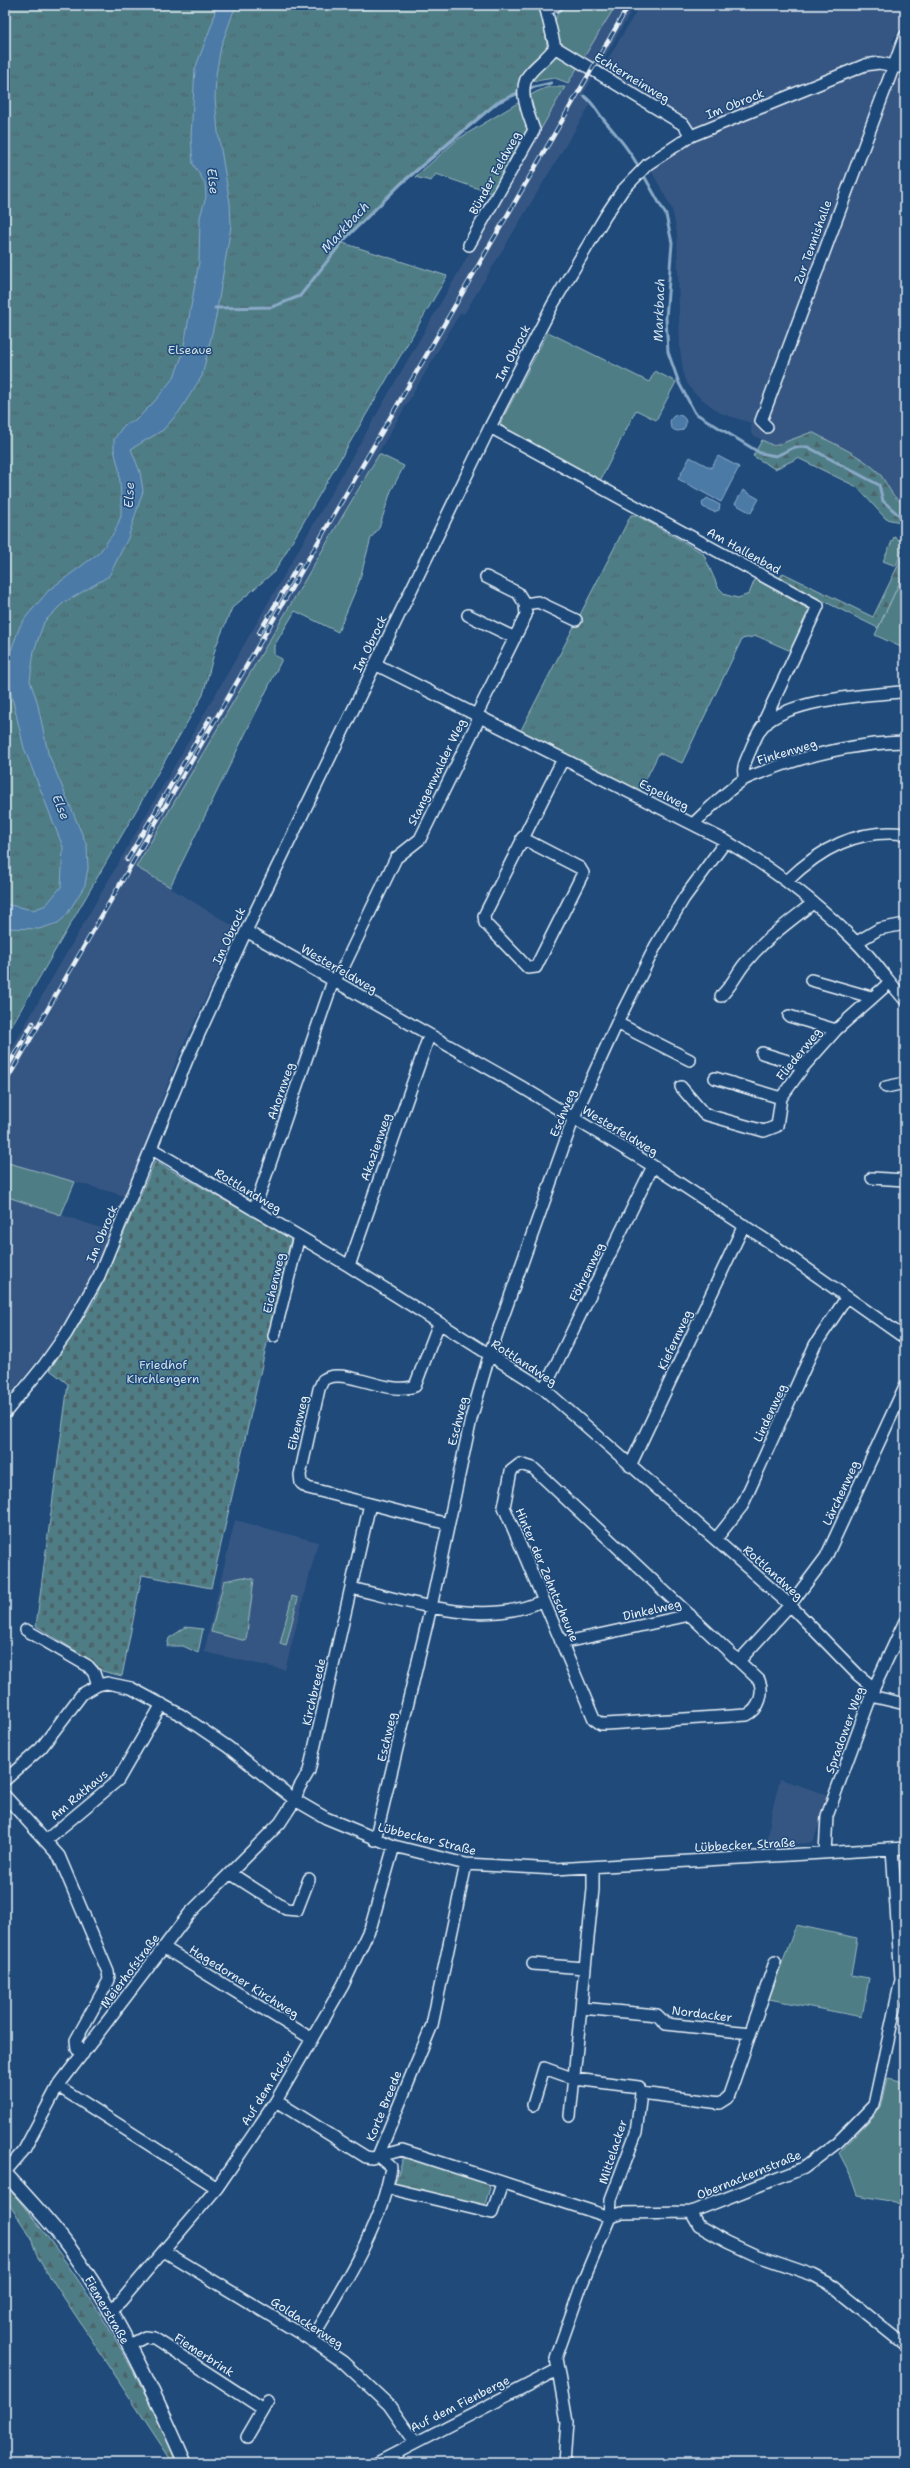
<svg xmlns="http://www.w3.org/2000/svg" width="910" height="2468" font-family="'Shantell Sans',sans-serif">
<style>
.built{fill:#365683}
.grass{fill:#4f7d86;stroke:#9cb7bf}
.forest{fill:url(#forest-firs);stroke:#9cb7bf}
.cemetery{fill:url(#cemetery-stones);stroke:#9cb7bf}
.park{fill:url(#park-tufts);stroke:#9cb7bf}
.water{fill:#4b7aa7;stroke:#8aaac7}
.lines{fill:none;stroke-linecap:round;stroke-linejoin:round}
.stream{stroke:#8aaac7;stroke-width:3}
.minor-casing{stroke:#e8f1f8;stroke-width:14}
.major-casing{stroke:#e8f1f8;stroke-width:16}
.minor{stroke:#1f4a7a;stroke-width:11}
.major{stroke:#1f4a7a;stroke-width:13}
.rail-casing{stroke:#e8f1f8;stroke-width:4.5}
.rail{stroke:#1f4a7a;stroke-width:3;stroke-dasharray:9;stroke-linecap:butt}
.labels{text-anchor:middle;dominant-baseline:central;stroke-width:3;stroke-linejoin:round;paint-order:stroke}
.street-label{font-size:12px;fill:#e8f1f8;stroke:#1f4a7a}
.park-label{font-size:12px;fill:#d1e0e7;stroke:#1f4a7a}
.water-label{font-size:13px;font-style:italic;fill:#d0dfec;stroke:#1f4a7a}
</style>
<defs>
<pattern id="forest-firs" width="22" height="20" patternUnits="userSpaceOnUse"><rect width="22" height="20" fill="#4f7d86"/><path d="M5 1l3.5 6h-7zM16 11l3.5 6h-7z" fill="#4b656b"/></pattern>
<pattern id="cemetery-stones" width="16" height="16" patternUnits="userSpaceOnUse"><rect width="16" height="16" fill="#4f7d86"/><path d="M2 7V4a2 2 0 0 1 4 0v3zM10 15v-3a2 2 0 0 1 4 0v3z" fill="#4b656b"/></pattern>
<pattern id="park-tufts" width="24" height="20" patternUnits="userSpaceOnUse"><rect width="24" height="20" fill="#4f7d86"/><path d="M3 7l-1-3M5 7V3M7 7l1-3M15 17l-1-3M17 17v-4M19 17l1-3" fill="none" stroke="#4b656b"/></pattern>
</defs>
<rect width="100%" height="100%" fill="#1f4a7a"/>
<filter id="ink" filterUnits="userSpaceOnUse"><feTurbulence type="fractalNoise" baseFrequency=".025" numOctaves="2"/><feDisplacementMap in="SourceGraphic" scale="8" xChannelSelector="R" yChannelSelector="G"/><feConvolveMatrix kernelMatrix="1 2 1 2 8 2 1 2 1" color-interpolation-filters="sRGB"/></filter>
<g filter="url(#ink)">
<path class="built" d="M616,5H635L582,96L590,105L464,314L460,313L136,867L238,929L178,1057L125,1196L5,1162V1060L565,87Z
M640,5H905L902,24L892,42L905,54V503L892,493L878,471L857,456L812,432L774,446L751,434V423L720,413L693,392L684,378L680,349L677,233L672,209L651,170L675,152L697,141L688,121L601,71Z
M5,1196L110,1231L88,1283L61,1332L5,1400Z
M235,1520L318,1542L285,1670L204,1652Z
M780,1779L828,1795L814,1840L809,1843L767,1846L771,1815Z"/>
<path class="grass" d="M616,5L568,83L555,78L528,82C540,70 555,60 563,46C554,33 551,18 563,6Z
M548,87H565L502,197L436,174L431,181L415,177L458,139L536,92Z
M548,332L649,382L655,371L676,382L656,420L636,410L600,481L510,433L500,424Z
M379,454L404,466L391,491L379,528L371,538L359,582L338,632L295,611L274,646V655L282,659L170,887L136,867Z
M894,537L905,543L896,566L883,561Z
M905,571V649L875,635Z
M5,1162L75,1182L61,1215L5,1196Z
M292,1596L298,1598L286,1646L280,1644Z
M796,1925L857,1938L851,1975L869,1978L862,2017L769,1999Z
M888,2078L905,2082V2207L895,2202L857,2195L849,2172L839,2153L881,2108Z"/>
<path class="forest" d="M812,432C834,444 859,454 877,471C887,480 891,500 905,503V523L886,519L857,487L798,458L775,469L753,456L762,440L774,446Z
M905,551V571L878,628L779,579L783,573L873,617Z
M5,2184C75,2265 136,2364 177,2463H173L39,2260L30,2236L5,2198Z"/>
<path class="cemetery" d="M155,1161L291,1238L211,1588L142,1575L122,1676L102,1671L92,1661L36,1626L68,1384L50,1370L95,1300Z"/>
<path class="park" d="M5,5H541L548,52L527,87L497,102L468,125L401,182L340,242L447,276L275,571L232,608L216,646L203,695L5,1037Z
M631,515H636L703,553L718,587L726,595L738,598L749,594L755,579L812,611L793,652L757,636L742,639L682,763L659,753L639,793L520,732Z
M243,1577L254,1579L246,1641L211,1632L224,1581Z
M186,1627L203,1629L198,1653L183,1646H167L169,1638Z
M407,2157L488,2184L490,2188L485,2204L480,2207L397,2187L395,2183L403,2159Z"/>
<path class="water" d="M216,5H236L221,46L216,75L215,99L218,132L230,203L231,226L216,316L202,376L179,412L163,430L131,449L140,472L143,491L128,538L109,576L62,604L44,622L34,651L30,681L37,701L48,753L87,846L88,868L85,885L66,916L58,923L39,929L5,928V904L33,910L46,905L61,887L63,847L24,748L11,693L7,661L20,626L26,617L49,590L99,553L115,531L121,516V497L119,469L114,450V439L124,425L135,421L154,402L174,377L182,356L199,262L200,217L206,197L205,183L193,164L191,137L195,69L213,21Z
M341,5H378L371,9L346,10Z
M670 423a8 8 0 1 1 16 0a8 8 0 1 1-16 0Z
M718,456L739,467L721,502L678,479L690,457L711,468Z
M743,490L759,499L751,513L735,504Z
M707,498L720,505L719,510L714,512L703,507L702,503Z"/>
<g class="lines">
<path class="stream" d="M526,89L551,83
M584,96C594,103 597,112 604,120C618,136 630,151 640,169
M643,174L666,215L672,243L666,318L668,352L679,383L695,413L760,453L776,456L795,447H808L879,485L883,501L903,519L905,517
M215,308L272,307L300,296L343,241L402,183L498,102L521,92"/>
<defs>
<path id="minor" d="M546,10L557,5
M555,47L684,125L691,136
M469,245L534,130C528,113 516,87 531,72C539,63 548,57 555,47L545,5
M490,427L818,606L765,719L767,723
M767,427L761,421L905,36
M486,577L518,593L525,604L538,602L576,620
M468,615L515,638
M375,664L726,841C773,869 818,903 856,942C874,960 888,981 905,1000
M745,779C741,768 746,761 750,751C754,742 757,733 763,726C789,699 865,695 901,692
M693,824C709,809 724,793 743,780C750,776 760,773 768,770C811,754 860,743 905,742
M522,838L580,868L583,873L536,967L528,968L485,923L484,916L563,759
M787,881C820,849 857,828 905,834
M246,931L520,1086L653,1166L769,1242L905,1338
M857,942L879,929L905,924
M811,980L871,997
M721,996C734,983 737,972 747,961C766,938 790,921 813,903
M789,1016L836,1030
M617,1023L690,1060
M762,1053L804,1066
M715,1078L781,1098
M681,1087L704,1114L764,1131L777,1126L781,1098L804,1066L836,1030L889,983
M886,1087L905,1083
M152,1149L349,1266L544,1389L790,1605L858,1675L874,1688
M872,1178L905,1180
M254,1210L333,981L342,970L396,858L420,839L477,723L476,716L526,615L525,604
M349,1266L429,1036
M439,1323L415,1386C388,1397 343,1365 323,1380L319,1389L300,1475L301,1483L308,1488L448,1524
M274,1336L299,1236
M544,1389L653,1166
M5,1413L44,1365L66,1334L99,1276L187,1060L246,931L490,427L553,304L606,215L622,191L648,164L691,136L865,65L879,63L905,68
M520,1464L533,1468L759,1680C764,1692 760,1709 747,1715L606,1724H601L594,1719L504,1507L511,1471Z
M630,1466L744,1225
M716,1539L742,1506L815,1345L847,1297
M351,1588C412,1602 483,1628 542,1601
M26,1630L88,1666L94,1673L98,1685
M561,1643L690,1615
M739,1661L790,1605L826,1557L905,1386
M871,1696L905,1704
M5,1780L41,1748L82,1694L98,1685L107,1683L131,1688L181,1715L228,1747L295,1800L326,1818L394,1846L466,1864L555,1869L905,1848
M5,1796L59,1856L108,1972L109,1980L76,2040L77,2049L83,2054
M375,1840L431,1607L471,1419L489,1356L574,1117L617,1023L656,945L684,898L726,841
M45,1841L118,1780L162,1704
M825,1853L827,1816L874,1688L905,1621
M230,1873L286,1909L297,1910L309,1879
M163,1947L312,2039
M533,1964L584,1968
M581,2008L657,2015L666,2024L750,2033
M58,2086L217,2188
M641,2093L720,2103L728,2098L775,1962
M276,2101L366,2157L372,2158L402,2150L610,2217
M533,2105L544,2068L575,2079L639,2087L641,2093L636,2133L611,2199L610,2217L582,2284L556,2358L567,2422L564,2463
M570,2116L593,1889V1867
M5,2172L24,2150L58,2086L189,1914L280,1823L295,1800L299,1788L309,1771L370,1504
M388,2188L492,2213L502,2184
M691,2212L699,2226L727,2242L755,2255L813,2275L828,2283L905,2345
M610,2217L622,2213L691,2212L804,2168L838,2142L874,2105L901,1980L892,1849
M164,2251L311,2340L343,2362L389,2405L415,2442
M109,2311L121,2301L217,2188L276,2101L343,1985L371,1926L394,1846
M311,2340C341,2289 382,2226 391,2167L378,2156L432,2025L466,1864
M128,2346L145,2337L154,2338L263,2409
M247,2437L268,2401
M377,2463L557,2370"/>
<path id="major" d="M5,2173C23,2193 42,2213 59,2234C112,2302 151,2385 185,2463"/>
</defs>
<use href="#minor" class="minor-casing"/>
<use href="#major" class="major-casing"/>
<use href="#minor" class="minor"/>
<use href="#major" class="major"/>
<defs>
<path id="rail" d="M259,633L299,564
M127,860L210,718
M5,1071L33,1023
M5,1083L629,5"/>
</defs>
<use href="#rail" class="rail-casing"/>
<use href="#rail" class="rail"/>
</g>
</g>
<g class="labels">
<g class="street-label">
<text transform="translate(632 78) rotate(31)">Echterneinweg</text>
<text transform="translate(735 104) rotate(-22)">Im Obrock</text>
<text transform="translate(495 173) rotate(-61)">Bünder Feldweg</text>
<text transform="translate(813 242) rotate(-70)">Zur Tennishalle</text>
<text transform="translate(513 353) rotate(-63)">Im Obrock</text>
<text transform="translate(744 551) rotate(29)">Am Hallenbad</text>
<text transform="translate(370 644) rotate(-64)">Im Obrock</text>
<text transform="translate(787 752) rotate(-17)">Finkenweg</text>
<text transform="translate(437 772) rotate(-64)">Stangenwalder Weg</text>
<text transform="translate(664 795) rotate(27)">Espelweg</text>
<text transform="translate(229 936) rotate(-65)">Im Obrock</text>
<text transform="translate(339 969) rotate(30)">Westerfeldweg</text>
<text transform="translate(799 1054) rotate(-51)">Fliederweg</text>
<text transform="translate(281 1091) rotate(-71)">Ahornweg</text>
<text transform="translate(563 1113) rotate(-68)">Eschweg</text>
<text transform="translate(620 1131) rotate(31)">Westerfeldweg</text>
<text transform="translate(376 1147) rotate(-71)">Akazienweg</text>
<text transform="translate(248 1191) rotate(31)">Rottlandweg</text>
<text transform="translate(102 1234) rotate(-67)">Im Obrock</text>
<text transform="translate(587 1272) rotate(-64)">Föhrenweg</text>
<text transform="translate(274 1283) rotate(-77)">Eichenweg</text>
<text transform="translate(675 1340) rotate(-65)">Kiefernweg</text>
<text transform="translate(524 1363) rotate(33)">Rottlandweg</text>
<text transform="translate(770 1413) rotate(-65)">Lindenweg</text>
<text transform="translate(458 1421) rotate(-76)">Eschweg</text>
<text transform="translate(298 1423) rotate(-77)">Eibenweg</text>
<text transform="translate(841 1493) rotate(-65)">Lärchenweg</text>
<text transform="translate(773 1573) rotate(42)">Rottlandweg</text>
<text transform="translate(547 1575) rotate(67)">Hinter der Zehntscheune</text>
<text transform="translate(652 1610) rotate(-13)">Dinkelweg</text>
<text transform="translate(314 1692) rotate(-77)">Kirchbreede</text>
<text transform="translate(845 1730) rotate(-70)">Spradower Weg</text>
<text transform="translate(387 1737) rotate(-77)">Eschweg</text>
<text transform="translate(79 1795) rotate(-40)">Am Rathaus</text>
<text transform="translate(427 1839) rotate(14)">Lübbecker Straße</text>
<text transform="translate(745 1845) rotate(-3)">Lübbecker Straße</text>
<text transform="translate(130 1971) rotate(-53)">Meierhofstraße</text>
<text transform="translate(244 1982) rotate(32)">Hagedorner Kirchweg</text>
<text transform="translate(702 2014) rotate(7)">Nordacker</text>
<text transform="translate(267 2088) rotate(-58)">Auf dem Acker</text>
<text transform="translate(384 2106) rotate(-68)">Korte Breede</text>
<text transform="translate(613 2152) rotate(-72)">Mittelacker</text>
<text transform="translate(749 2175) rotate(-22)">Obernackernstraße</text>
<text transform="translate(107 2310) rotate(60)">Fiemerstraße</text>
<text transform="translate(307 2323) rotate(33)">Goldackerweg</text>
<text transform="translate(204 2355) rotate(33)">Fiemerbrink</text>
<text transform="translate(460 2404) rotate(-27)">Auf dem Fienberge</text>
</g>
<g class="park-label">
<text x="190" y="350">Elseaue</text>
<text x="163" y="1365">Friedhof<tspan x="163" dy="14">Kirchlengern</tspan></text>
</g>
<g class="water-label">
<text transform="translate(213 181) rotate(83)">Else</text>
<text transform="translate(345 227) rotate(-47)">Markbach</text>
<text transform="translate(659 310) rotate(-88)">Markbach</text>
<text transform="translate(129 495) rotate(-87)">Else</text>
<text transform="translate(61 807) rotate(68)">Else</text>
</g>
</g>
<rect width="910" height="2468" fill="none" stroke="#1f4a7a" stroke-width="20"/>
<rect x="10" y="10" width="890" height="2448" fill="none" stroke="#e8f1f8" stroke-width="1.5" filter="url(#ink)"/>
</svg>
